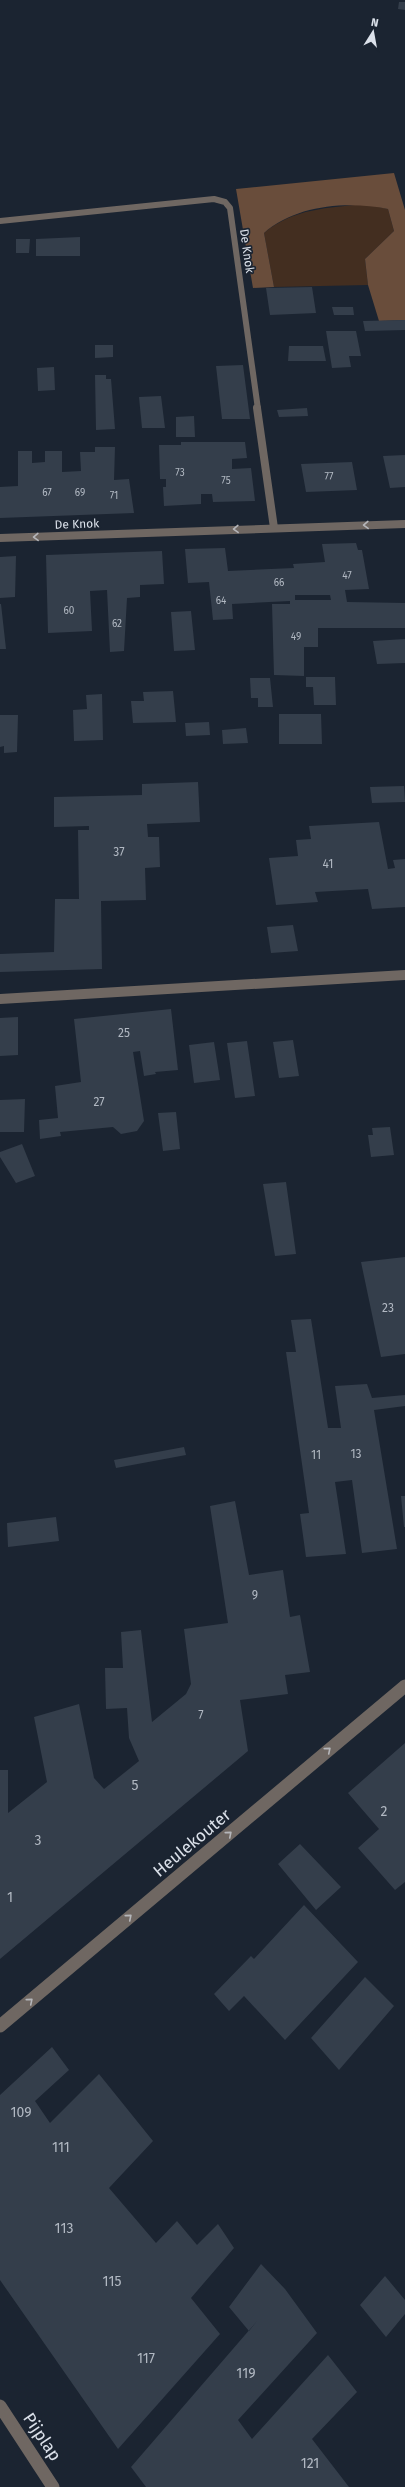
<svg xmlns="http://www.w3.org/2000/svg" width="405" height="2487" font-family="'Fira Sans',sans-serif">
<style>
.green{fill:#432e20}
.forest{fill:#694d3b}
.building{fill:#343e4b;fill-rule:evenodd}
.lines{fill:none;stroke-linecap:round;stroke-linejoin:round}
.minor-far3{stroke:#6f6762;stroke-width:6}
.minor-far2{stroke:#6f6762;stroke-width:8}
.minor-far1{stroke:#6f6762;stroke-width:10}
.minor{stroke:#6f6762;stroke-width:13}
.oneway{stroke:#b5b6ba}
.labels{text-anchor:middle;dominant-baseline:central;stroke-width:3.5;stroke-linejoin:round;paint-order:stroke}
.far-number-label{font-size:10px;fill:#b1b8c2}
.far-street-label{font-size:12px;fill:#dbe1ea;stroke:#1b2431}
.number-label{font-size:12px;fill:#b1b8c2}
.near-number-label{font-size:14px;fill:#b1b8c2}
.near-street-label{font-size:17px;fill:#dbe1ea;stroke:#1b2431}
</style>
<rect width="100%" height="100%" fill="#1b2431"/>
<path class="green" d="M365,204L388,209L394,231L365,259L368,285L274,287L264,233C294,208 328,208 365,204Z"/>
<path class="forest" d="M394,173L405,210V320L379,321L368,285L365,259L394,231L388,209C347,201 296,205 264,233L274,287L253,288L236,189Z"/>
<path class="building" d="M399,2H405V10L398,9Z
M80,237V256H36V239Z
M16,239H30L29,253H16Z
M312,287L316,313L270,315L266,288Z
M332,307H353L354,315H334Z
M405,320V330L365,331L363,321Z
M326,331H356L361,356H349L351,367L332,368Z
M95,345H113V357L95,358Z
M289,346H323L326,361H288Z
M243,365L250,419H222L216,366Z
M54,367L55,390L38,391L37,368Z
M95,375H106V379H111L115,429L96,430Z
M161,396L165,428H142L139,397Z
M307,408L308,416L279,417L277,410Z
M194,416L195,437H176V417Z
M181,442H245L247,458L232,459V469L251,468L255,501L213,502L212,494H201V504L164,506L163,487H166V479H160L159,445H181Z
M95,447H115L114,480L129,479L134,513L0,518V487L18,486V451H32V463L45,462V451H62V472L81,471L80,452H95Z
M405,455V487L390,488L383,456Z
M352,462L357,490L306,492L301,464Z
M356,543L358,550H362L369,589L345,590L347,602L405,603V628H318V647H304V676L274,675L272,604H290V601L232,604L233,619L213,620L209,582L188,583L185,549L225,548L228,571L294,568L293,564L325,562L322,544ZM295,595H330L331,600H295Z
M162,551L164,584L140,585V597L127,598L124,651L110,652L107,590L90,591L92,631L48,633L46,555Z
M16,556L15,597L0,598V557Z
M0,604H1L6,649H0Z
M191,611L195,650L174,651L171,612Z
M405,639V663L377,664L373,641Z
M306,677H335L336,705H314L313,687H306Z
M250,678H270L273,707H258V698H251Z
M173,691L176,722L133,723L131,701H144L143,692Z
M102,694L103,740L74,741L73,710L87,709L86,695Z
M279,714H321L322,744H279Z
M0,715H18L17,752L4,753V746L0,747Z
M209,722L210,735L186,736L185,723Z
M246,728L248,743L223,744L222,730Z
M198,782L200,822L147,824L148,837H159L160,867L145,868L146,900L101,901L102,969L0,972V954L54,952L55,899H79L78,830H89V826L54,827V797L142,795V784Z
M404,786L405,802L372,803L370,787Z
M379,822L388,869L395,868L393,860L405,859V907L372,909L368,889L315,892L318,902L276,905L269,858L298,856L296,840L311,839L309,826Z
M293,925L298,951L271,953L267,927Z
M171,1009L178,1070L155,1072L156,1074L144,1076L140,1051L133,1052L144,1121L137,1131L121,1134L113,1127L60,1132L61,1136L40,1139L39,1120L58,1118L55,1086L81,1082L74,1019Z
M18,1017V1055L0,1056V1018Z
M293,1040L299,1076L279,1078L273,1042Z
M247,1041L255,1096L235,1098L227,1043Z
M214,1042L220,1080L194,1083L189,1045Z
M25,1099L24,1132H0V1100Z
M176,1112L180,1149L163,1151L158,1113Z
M390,1127L394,1155L371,1157L368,1135H373L372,1128Z
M22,1144L35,1176L16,1183L0,1157V1152Z
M286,1182L296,1254L275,1256L263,1184Z
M405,1257V1354L381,1357L361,1262Z
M311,1319L328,1428H341L335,1386L367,1384L372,1398L405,1395V1406L374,1410L397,1549L362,1553L352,1480L335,1482L346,1554L306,1557L300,1514L309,1513L286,1352H296L291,1320Z
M184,1447L186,1455L116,1468L114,1460Z
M401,1496H405V1527H404Z
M235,1501L249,1575L283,1570L290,1617L300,1615L310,1672L285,1675L288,1694L240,1700L248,1751L0,1959V1770H8V1813L47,1782L34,1717L79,1704L94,1778L104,1789L139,1761L129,1738L127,1708L106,1709L105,1668H123L121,1632L141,1630L152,1722L186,1694L191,1684L184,1629L228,1623L210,1506Z
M56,1517L59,1541L8,1547L7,1523Z
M405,1743V1882L395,1890L358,1848L379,1829L348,1793Z
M300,1844L341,1887L316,1910L278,1864Z
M304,1905L358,1962L285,2040L244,1996L229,2011L214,1994L251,1956L254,1959Z
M365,1977L394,2006L339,2070L311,2038Z
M52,2047L69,2070L35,2101L50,2123L99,2074L153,2141L109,2188L156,2243L177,2221L197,2245L218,2224L234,2248L191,2298L220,2334L118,2449L0,2280V2095Z
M261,2264L285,2289L317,2333L238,2420L252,2439L328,2355L357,2392L312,2439L349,2487H146L131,2467L257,2321L249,2331L229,2307Z
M385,2276L405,2300V2314L386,2337L360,2305Z"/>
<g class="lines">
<path class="minor-far3" d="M0,221L214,199L225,202L230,208L258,409"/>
<path class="minor-far2" d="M257,408L274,528
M0,538L405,524"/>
<path class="minor-far1" d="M0,999L405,975"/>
<path class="minor" d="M0,2026L405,1686
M0,2406L53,2487"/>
</g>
<defs><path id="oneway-chevron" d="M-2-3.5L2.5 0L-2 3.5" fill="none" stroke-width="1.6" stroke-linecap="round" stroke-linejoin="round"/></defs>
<g class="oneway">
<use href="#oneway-chevron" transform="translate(366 525) rotate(178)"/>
<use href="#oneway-chevron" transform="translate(236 529) rotate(178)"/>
<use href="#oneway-chevron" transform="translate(36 537) rotate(178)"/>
<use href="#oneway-chevron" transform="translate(328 1750) rotate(-40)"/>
<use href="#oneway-chevron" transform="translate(229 1834) rotate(-40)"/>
<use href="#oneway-chevron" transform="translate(129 1917) rotate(-40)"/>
<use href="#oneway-chevron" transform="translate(30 2001) rotate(-40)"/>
</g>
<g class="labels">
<g class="far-number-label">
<text x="180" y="473">73</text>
<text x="329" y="477">77</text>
<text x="226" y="481">75</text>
<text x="47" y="493">67</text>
<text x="80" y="493">69</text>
<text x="114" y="496">71</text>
<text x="347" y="576">47</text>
<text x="279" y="583">66</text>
<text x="221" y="601">64</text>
<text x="69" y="611">60</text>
<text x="117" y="624">62</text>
<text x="296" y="637">49</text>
</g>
<g class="far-street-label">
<text transform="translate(247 251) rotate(82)">De Knok</text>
<text transform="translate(77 524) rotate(-2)">De Knok</text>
</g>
<g class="number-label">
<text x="119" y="852">37</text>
<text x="328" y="864">41</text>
<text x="124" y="1033">25</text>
<text x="99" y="1102">27</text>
<text x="388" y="1308">23</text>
<text x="356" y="1454">13</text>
<text x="316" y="1455">11</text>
<text x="255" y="1595">9</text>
<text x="201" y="1715">7</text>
</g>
<g class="near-number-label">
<text x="135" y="1785">5</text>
<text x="384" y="1811">2</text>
<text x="38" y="1840">3</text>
<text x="10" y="1897">1</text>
<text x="21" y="2112">109</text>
<text x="61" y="2147">111</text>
<text x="64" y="2228">113</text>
<text x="112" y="2281">115</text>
<text x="146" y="2358">117</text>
<text x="246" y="2373">119</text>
<text x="310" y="2463">121</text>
</g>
<g class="near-street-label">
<text transform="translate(192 1843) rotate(-40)">Heulekouter</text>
<text transform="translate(42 2437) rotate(56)">Pijplap</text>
</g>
</g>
<g transform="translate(373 32) rotate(11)" stroke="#1b2431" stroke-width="3" paint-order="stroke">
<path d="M0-3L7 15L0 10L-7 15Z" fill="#dbe1ea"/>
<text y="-6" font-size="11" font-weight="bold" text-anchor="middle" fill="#dbe1ea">N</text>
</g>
</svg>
